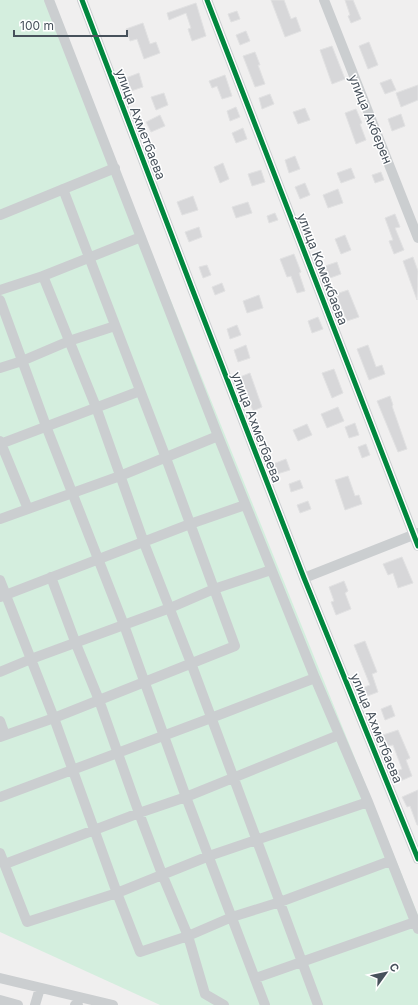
<svg xmlns="http://www.w3.org/2000/svg" width="418" height="1005" font-family="Inter,sans-serif">
<style>
.green{fill:#d4eede}
.building{fill:#d7d7d9;stroke:#e1e1e2}
.lines{fill:none;stroke-linecap:round;stroke-linejoin:round}
.minor{stroke:#cbced0;stroke-width:10}
.cycleway-casing{stroke:#fff;stroke-width:8}
.cycleway{stroke:#00873e;stroke-width:5}
.labels{text-anchor:middle;dominant-baseline:central;stroke-width:3;stroke-linejoin:round;paint-order:stroke}
.street-label{font-size:13px;fill:#47515b;stroke:#fff}
</style>
<rect width="100%" height="100%" fill="#f0efef"/>
<path class="green" d="M0,0H50L418,915V1005H160L0,932Z"/>
<path class="building" d="M271,0H284L291,19L296,17L301,31L285,37Z
M345,0H353L361,19L351,23L348,16L350,15Z
M196,3L206,36L192,41L188,29L191,28L186,13L169,20L167,13Z
M237,11L240,19L231,22L228,14Z
M143,23L150,44L156,42L160,53L144,59L137,39L130,41L126,29Z
M246,31L250,41L240,45L236,35Z
M369,42L378,65L368,69L359,46Z
M332,46L345,79L332,84L320,50Z
M255,52L260,65H258L265,84L255,87L243,56Z
M139,73L143,87L131,91L126,78Z
M225,75L232,96L222,99L217,86L212,88L209,81Z
M391,79L396,90L385,94L380,83Z
M418,85V100L401,107L396,93Z
M164,93L168,105L156,110L151,97Z
M270,94L274,104L262,109L259,98Z
M236,107L240,117L230,121L227,111Z
M305,108L310,120L298,124L293,112Z
M356,109L362,123L360,124L366,140L356,144L345,113Z
M401,114L405,126L392,131L388,119Z
M160,115L165,126L151,132L146,122Z
M243,128L247,139L236,143L232,133Z
M295,156L300,169L289,173L285,160Z
M223,163L229,179L220,183L214,167Z
M351,168L355,178L341,183L337,173Z
M261,170L265,182L252,186L248,174Z
M381,172L384,180L375,183L372,175Z
M305,183L310,195L300,199L295,187Z
M338,189L343,203L328,208L323,195Z
M193,196L198,210L182,215L177,202Z
M248,202L252,213L236,218L232,207Z
M275,213L278,220L269,223L267,216Z
M395,214L400,227L395,228L404,250L394,254L389,241L393,240L385,218Z
M199,227L202,237L189,242L185,232Z
M345,235L351,250L341,254L335,239Z
M294,254L301,272L299,273L305,291L297,293L291,276L287,277L280,259Z
M413,257L418,271L417,300L403,261Z
M337,262L341,274L330,278L325,266Z
M207,265L211,275L203,278L199,267Z
M222,283L225,291L215,295L212,287Z
M348,290L359,317L347,321L336,294Z
M259,295L263,308L247,313L243,301Z
M318,317L323,329L312,333L308,321Z
M237,325L241,335L230,339L227,329Z
M246,345L250,358L238,362L234,350Z
M368,345L376,367L382,365L385,374L369,380L357,349Z
M334,369L343,393L332,398L322,373Z
M250,373L262,407L253,411L240,377Z
M390,396L393,405L392,406L407,449L398,452L377,401Z
M338,407L344,421L327,428L321,414Z
M355,423L359,435L349,438L345,427Z
M307,424L312,435L298,441L293,430Z
M366,444L370,455L362,458L358,447Z
M286,459L290,470L277,474L273,464Z
M348,476L355,496L359,495L362,504L345,510L335,480Z
M300,480L303,488L291,492L289,484Z
M308,501L311,509L300,513L297,505Z
M402,557L413,583L398,588L393,573L388,575L383,564Z
M344,581L348,591L345,593L351,609L336,615L331,602L334,601L329,587Z
M365,641L377,672L372,674L378,692L362,698L359,689L370,685L354,645Z
M391,705L395,716L385,720L381,709Z
M398,730L410,758L406,760L412,776L398,782L394,772L402,769L393,745L387,746L383,735Z
M418,790V825H417L410,806L407,807L402,797Z"/>
<g class="lines">
<path class="minor" d="M49,0L218,436L315,678L368,802L418,929
M82,0L191,286L304,578L418,859
M207,0L418,546
M324,0L418,238
M0,215L115,168
M43,276L96,407L144,543L191,663L318,1005
M0,290L43,276L141,237
M0,300L46,426L124,625L186,797L265,1005
M0,368L22,361L69,341L115,326
M0,441L28,509
M0,444L140,391
M0,519L120,476L218,436
M51,577L76,644L99,700L139,813L162,874L188,936L205,994L224,1005
M304,578L418,533
M0,580L54,718L117,893L140,952L188,936L232,917L280,902L390,861
M0,597L190,524L245,505
M0,672L31,659L170,608L214,589L271,570
M0,721L5,735
M0,737L54,718L235,646L166,458L63,189
M0,797L211,718L315,678
M0,853L27,922L117,893L209,856L368,802
M5,864L139,813L186,797L339,735
M0,978L113,1005
M256,978L415,922
M0,1000L18,1005
M35,1005L40,988
M75,1005H78"/>
<defs>
<path id="cycleway" d="M82,0L191,286L304,578L418,859
M207,0L418,546"/>
</defs>
<use href="#cycleway" class="cycleway-casing"/>
<use href="#cycleway" class="cycleway"/>
</g>
<g class="labels">
<g class="street-label">
<text transform="translate(371 119) rotate(68)">улица Акберен</text>
<text transform="translate(141 124) rotate(69)">улица Ахметбаева</text>
<text transform="translate(323 269) rotate(69)">улица Комекбаева</text>
<text transform="translate(257 427) rotate(69)">улица Ахметбаева</text>
<text transform="translate(377 728) rotate(68)">улица Ахметбаева</text>
</g>
</g>
<g transform="translate(386 973) rotate(57)" stroke="#ffffff" stroke-width="3" paint-order="stroke">
<path d="M0-3L7 15L0 10L-7 15Z" fill="#47515b"/>
<text y="-6" font-size="11" font-weight="bold" text-anchor="middle" fill="#47515b">С</text>
</g>
<path d="M14 30v6h113v-6" fill="none" stroke="#47515b" stroke-width="2"/>
<text x="20" y="30" font-size="12" fill="#47515b" stroke="#ffffff" stroke-width="3" paint-order="stroke">100 m</text>
</svg>
